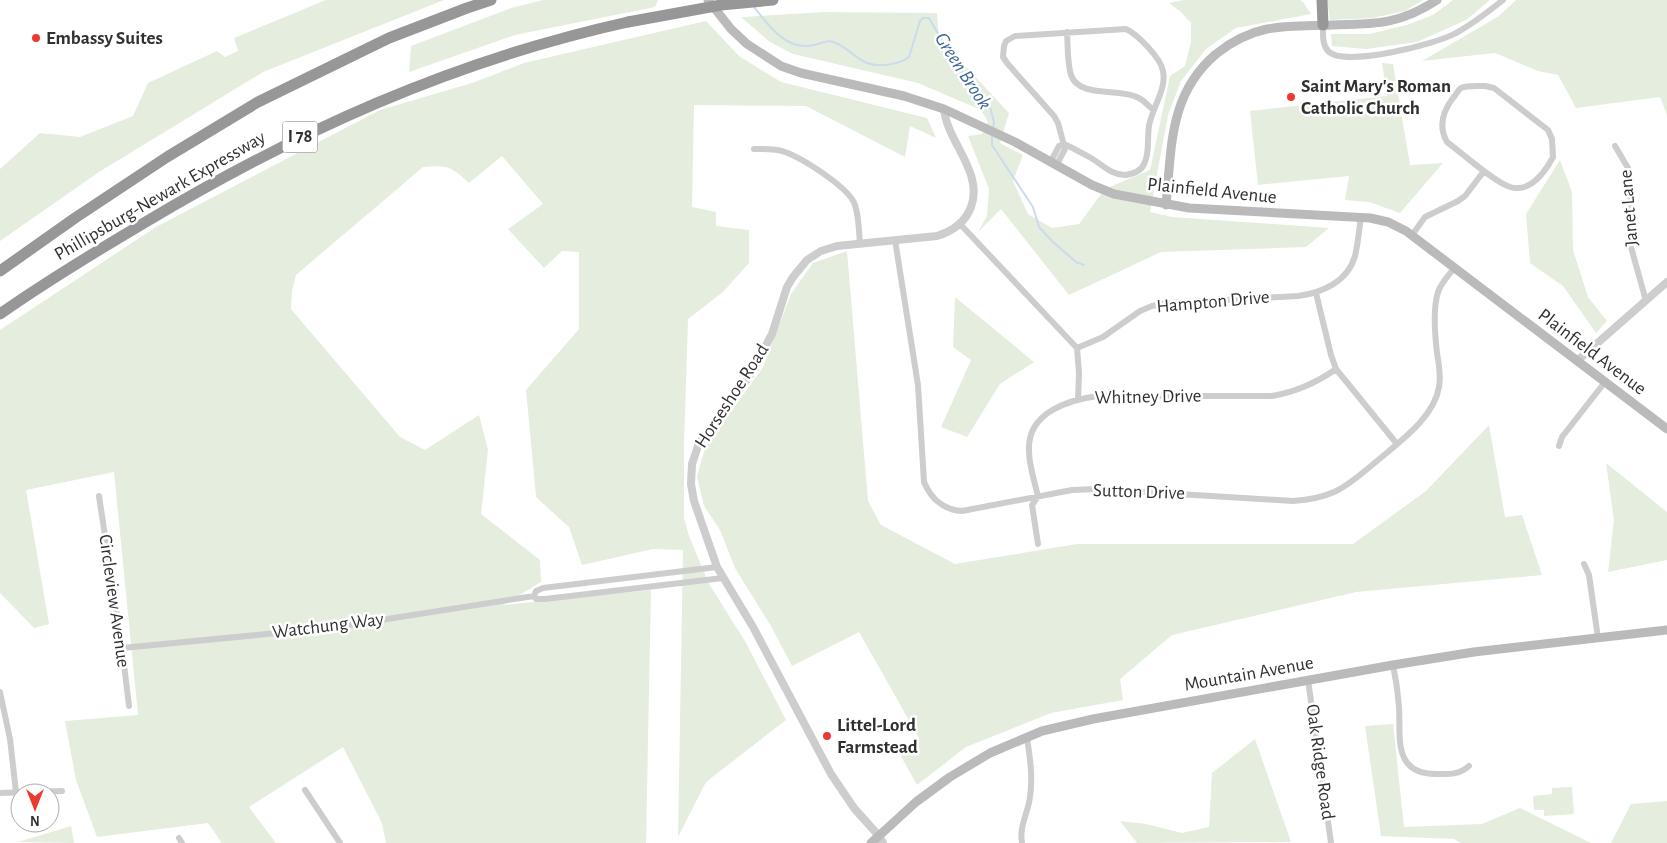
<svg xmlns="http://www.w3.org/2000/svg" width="1667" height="843" font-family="'Alegreya Sans',sans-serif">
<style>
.green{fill:#e4edde}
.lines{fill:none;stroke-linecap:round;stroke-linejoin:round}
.stream{stroke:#cadbee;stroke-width:2}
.minor{stroke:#cdcdcd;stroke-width:6}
.tertiary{stroke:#cdcdcd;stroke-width:8}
.secondary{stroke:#bababa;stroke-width:9}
.motorway{stroke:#979797;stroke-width:11}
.motorway-bridge{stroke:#979797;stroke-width:11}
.poi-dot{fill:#eb3a2e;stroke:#fff;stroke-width:2}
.labels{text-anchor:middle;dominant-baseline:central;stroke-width:5;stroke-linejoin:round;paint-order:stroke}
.shield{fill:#fff;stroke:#6e6e6e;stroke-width:1}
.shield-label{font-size:18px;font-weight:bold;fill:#303030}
.poi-label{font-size:19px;font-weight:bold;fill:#303030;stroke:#fff;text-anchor:start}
.street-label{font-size:19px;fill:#303030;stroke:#fff}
.water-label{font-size:20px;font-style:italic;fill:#3a6696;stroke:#fff}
</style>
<rect width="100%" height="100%" fill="#fff"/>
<path class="green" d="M326,0H444L263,72L99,172L0,241V169L40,133L80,137L133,116L148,83L217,51L225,57L238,51L234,38Z
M543,0H658L655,7L515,35L409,72L411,46L511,8Z
M1184,0H1300L1303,2L1311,14L1236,28L1206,49L1181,81L1168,115L1150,212L1172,217L1329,228L1306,247L1161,252L1069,295L1001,209L978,232L987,216L989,189L968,136L982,134L988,122L981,110L918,83L793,54L770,42L741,17L826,12L937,13L939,38L1009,113L1000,143L1023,155L1013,181L1028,214L1052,228L1079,224L1105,189L1150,170L1170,76L1185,66L1191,42V23L1181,12L1169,3Z
M1327,0H1423L1405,11L1373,18L1330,20Z
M1453,0H1490L1466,20L1417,42L1366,49L1332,46L1331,34H1369L1407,25L1433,15Z
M1516,0H1667V115L1660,97L1576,108L1558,75L1538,71L1495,53L1422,61L1499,16Z
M706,21L739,56L781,82L927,118L936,138L910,126L905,157L806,106L694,105L692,207L716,212V226L749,230V263L723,292L688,319L684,444V518L689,536L708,582L746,643L786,720L706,782L678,837L683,550L653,549L582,565L569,527L536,497L526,390L579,329V252L562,251L544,268L508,229L543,204L502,156L469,183C451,166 447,165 423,167L296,275L292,291L291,309L400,437L425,450L479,415L488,450L481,514L540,560L541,582L503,605L651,590L646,843H386L382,823L343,747L249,807L276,843H222L208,823L97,837L76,780L65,721L138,715L114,472L26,490L49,624L34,628L0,593V330L156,227L380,110L472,83L524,63Z
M1382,63L1393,64L1410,165L1443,163L1400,213L1369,202L1345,200L1349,176L1258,185L1250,111L1387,96Z
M1560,160L1572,192L1573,250L1588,297L1607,321L1596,333L1563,286L1530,263L1526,214Z
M847,251L868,501L881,525L955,564L1077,544H1353L1426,491L1489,425L1505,517L1522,515L1542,575L1356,592L1172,635L1120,679L1123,700L1051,713L966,747L917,785L898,751L919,738L859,632L792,666L772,628L735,568L720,530L704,506L697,477L705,448L763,367L791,294L813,263Z
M955,297L1034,362L1000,384L967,437L941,427L971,360L953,347Z
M1606,463L1667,512V560L1608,572L1614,520Z
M1393,724L1404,827L1482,824L1520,808L1591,843H1461L1454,839L1381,836L1365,726Z
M1255,739L1291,842L1137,843L1120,821L1146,824L1182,833L1209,827L1212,773Z
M1572,787L1574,814L1544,816V810H1534L1533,796L1552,794V788Z
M1667,801V843H1611L1631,804Z
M71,826L74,843L18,842Z"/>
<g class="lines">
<path class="stream" d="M754,7C768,25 787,52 814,45C822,43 829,39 836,43C847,48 855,57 865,62C877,68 898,65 909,57L920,21L923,18H929L954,61L990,107L994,122L993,128
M992,135V145L1033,207L1039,227L1053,242L1076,262L1084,265"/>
<path class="minor" d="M1323,25C1323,34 1322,44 1328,51C1343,68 1437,44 1456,33C1473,24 1488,12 1503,0
M1067,32C1068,46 1067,62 1071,75C1078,97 1116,89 1134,96C1142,98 1147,104 1153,110
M1485,86L1494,88L1548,130L1552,139L1553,157C1545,172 1530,193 1510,187C1494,182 1462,153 1447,142C1438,126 1443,111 1453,98C1456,95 1458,90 1461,88C1467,85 1478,86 1485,86Z
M1615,146L1628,168L1630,180L1631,247L1646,301
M754,149C764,149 775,148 785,152C802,158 850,188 855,205C859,217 859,232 860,244
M1050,163L1059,146L1064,144
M1056,166L1065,149L1058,123L1054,116L1007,63L1003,57L1004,46L1006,41L1015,36L1126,29C1137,34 1161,58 1163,71C1167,89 1152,108 1149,126C1147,138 1150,153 1144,164C1141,171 1133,174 1125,175C1111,175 1103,165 1091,158C1082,153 1073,148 1064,144
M960,224L1077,348L1103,337L1140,311L1152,306L1167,303L1298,296C1321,293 1348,282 1355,256C1358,244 1359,230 1361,217
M1412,235L1425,217L1458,201L1465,196L1484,171
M895,240L918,385L924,482C931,499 944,510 962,511L1072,490L1096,489L1293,501C1307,500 1321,498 1334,492C1350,485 1363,472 1377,461C1399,442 1434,418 1439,387C1441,376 1439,364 1437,353C1435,336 1433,308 1438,292C1441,283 1449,275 1455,267
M1316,293L1331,355L1336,369L1397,444
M1077,348L1079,373L1078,400
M1559,446L1562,437L1605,382
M99,496L122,648L129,706
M1038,544L1032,505L1038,497C1035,482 1029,466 1029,451C1027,413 1067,400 1098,396H1272C1296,392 1316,383 1336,369
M1584,564L1589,575L1598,638
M717,567L543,588L536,591L534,596L536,599H545L723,578
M122,648L330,628L534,596
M1393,665C1396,679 1398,693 1399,707C1401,736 1392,774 1436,774C1449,774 1459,775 1469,766
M1308,680L1331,843
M0,692L10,739L16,792
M305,790L340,843
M0,793L62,791
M179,838L182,843
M1022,843C1019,826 1028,813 1030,797C1033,777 1030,758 1027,738"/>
<path class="tertiary" d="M1577,361L1667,282
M883,843L879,836L854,808L831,774L753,627L717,567L694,501L691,484L692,464L699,443L749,377L756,364L772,334L787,287L793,277L807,260L821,251L837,246L937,236C953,231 965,223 971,207C984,172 947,142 944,109"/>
<path class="secondary" d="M708,0L731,29L747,44L781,66L801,73L904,96L944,109L1015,142L1092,185L1114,194L1189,208L1370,218L1388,222L1406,231L1667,429
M1166,205C1172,148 1168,95 1216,54C1231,42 1248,33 1267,29C1288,25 1310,26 1332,25C1375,24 1399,25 1437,0
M871,843L916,802L950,777L990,753L1042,731L1093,719L1393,665L1474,652L1667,630"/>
<path class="motorway" d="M1322,0L1323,25
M0,271L75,218L167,157L258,102L389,38L467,8L491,0
M0,314C47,281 95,252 144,223C298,131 452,61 628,22"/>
<path class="motorway-bridge" d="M628,22L721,5L773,0"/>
</g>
<g class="poi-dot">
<circle cx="36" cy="38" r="5"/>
<circle cx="1291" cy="97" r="5"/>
<circle cx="827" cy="736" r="5"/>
</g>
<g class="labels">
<rect class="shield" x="282.5" y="121.5" width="35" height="31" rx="4"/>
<g class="shield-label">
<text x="300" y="137">I 78</text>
</g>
<g class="poi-label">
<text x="46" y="38">Embassy Suites</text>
<text x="1301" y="86">Saint Mary's Roman<tspan x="1301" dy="22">Catholic Church</tspan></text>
<text x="837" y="725">Littel-Lord<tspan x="837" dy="22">Farmstead</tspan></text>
</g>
<g class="street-label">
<text transform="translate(1212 191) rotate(6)">Plainfield Avenue</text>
<text transform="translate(160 196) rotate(-30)">Phillipsburg-Newark Expressway</text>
<text transform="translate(1629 208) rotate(-95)">Janet Lane</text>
<text transform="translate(1213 302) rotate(-5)">Hampton Drive</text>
<text transform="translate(1592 352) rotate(37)">Plainfield Avenue</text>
<text transform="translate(732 396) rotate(-57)">Horseshoe Road</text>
<text transform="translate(1148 397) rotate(-1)">Whitney Drive</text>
<text transform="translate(1139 492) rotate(2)">Sutton Drive</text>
<text transform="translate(114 601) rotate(82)">Circleview Avenue</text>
<text transform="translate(328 626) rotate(-7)">Watchung Way</text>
<text transform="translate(1249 674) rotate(-10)">Mountain Avenue</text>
<text transform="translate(1320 762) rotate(82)">Oak Ridge Road</text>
</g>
<g class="water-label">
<text transform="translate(963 71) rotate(57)">Green Brook</text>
</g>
</g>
<g transform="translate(35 808) rotate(180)"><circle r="24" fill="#ffffff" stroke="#acacac"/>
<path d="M0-4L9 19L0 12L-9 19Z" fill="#eb3a2e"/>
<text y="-8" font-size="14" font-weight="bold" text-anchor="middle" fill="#303030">N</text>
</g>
</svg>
